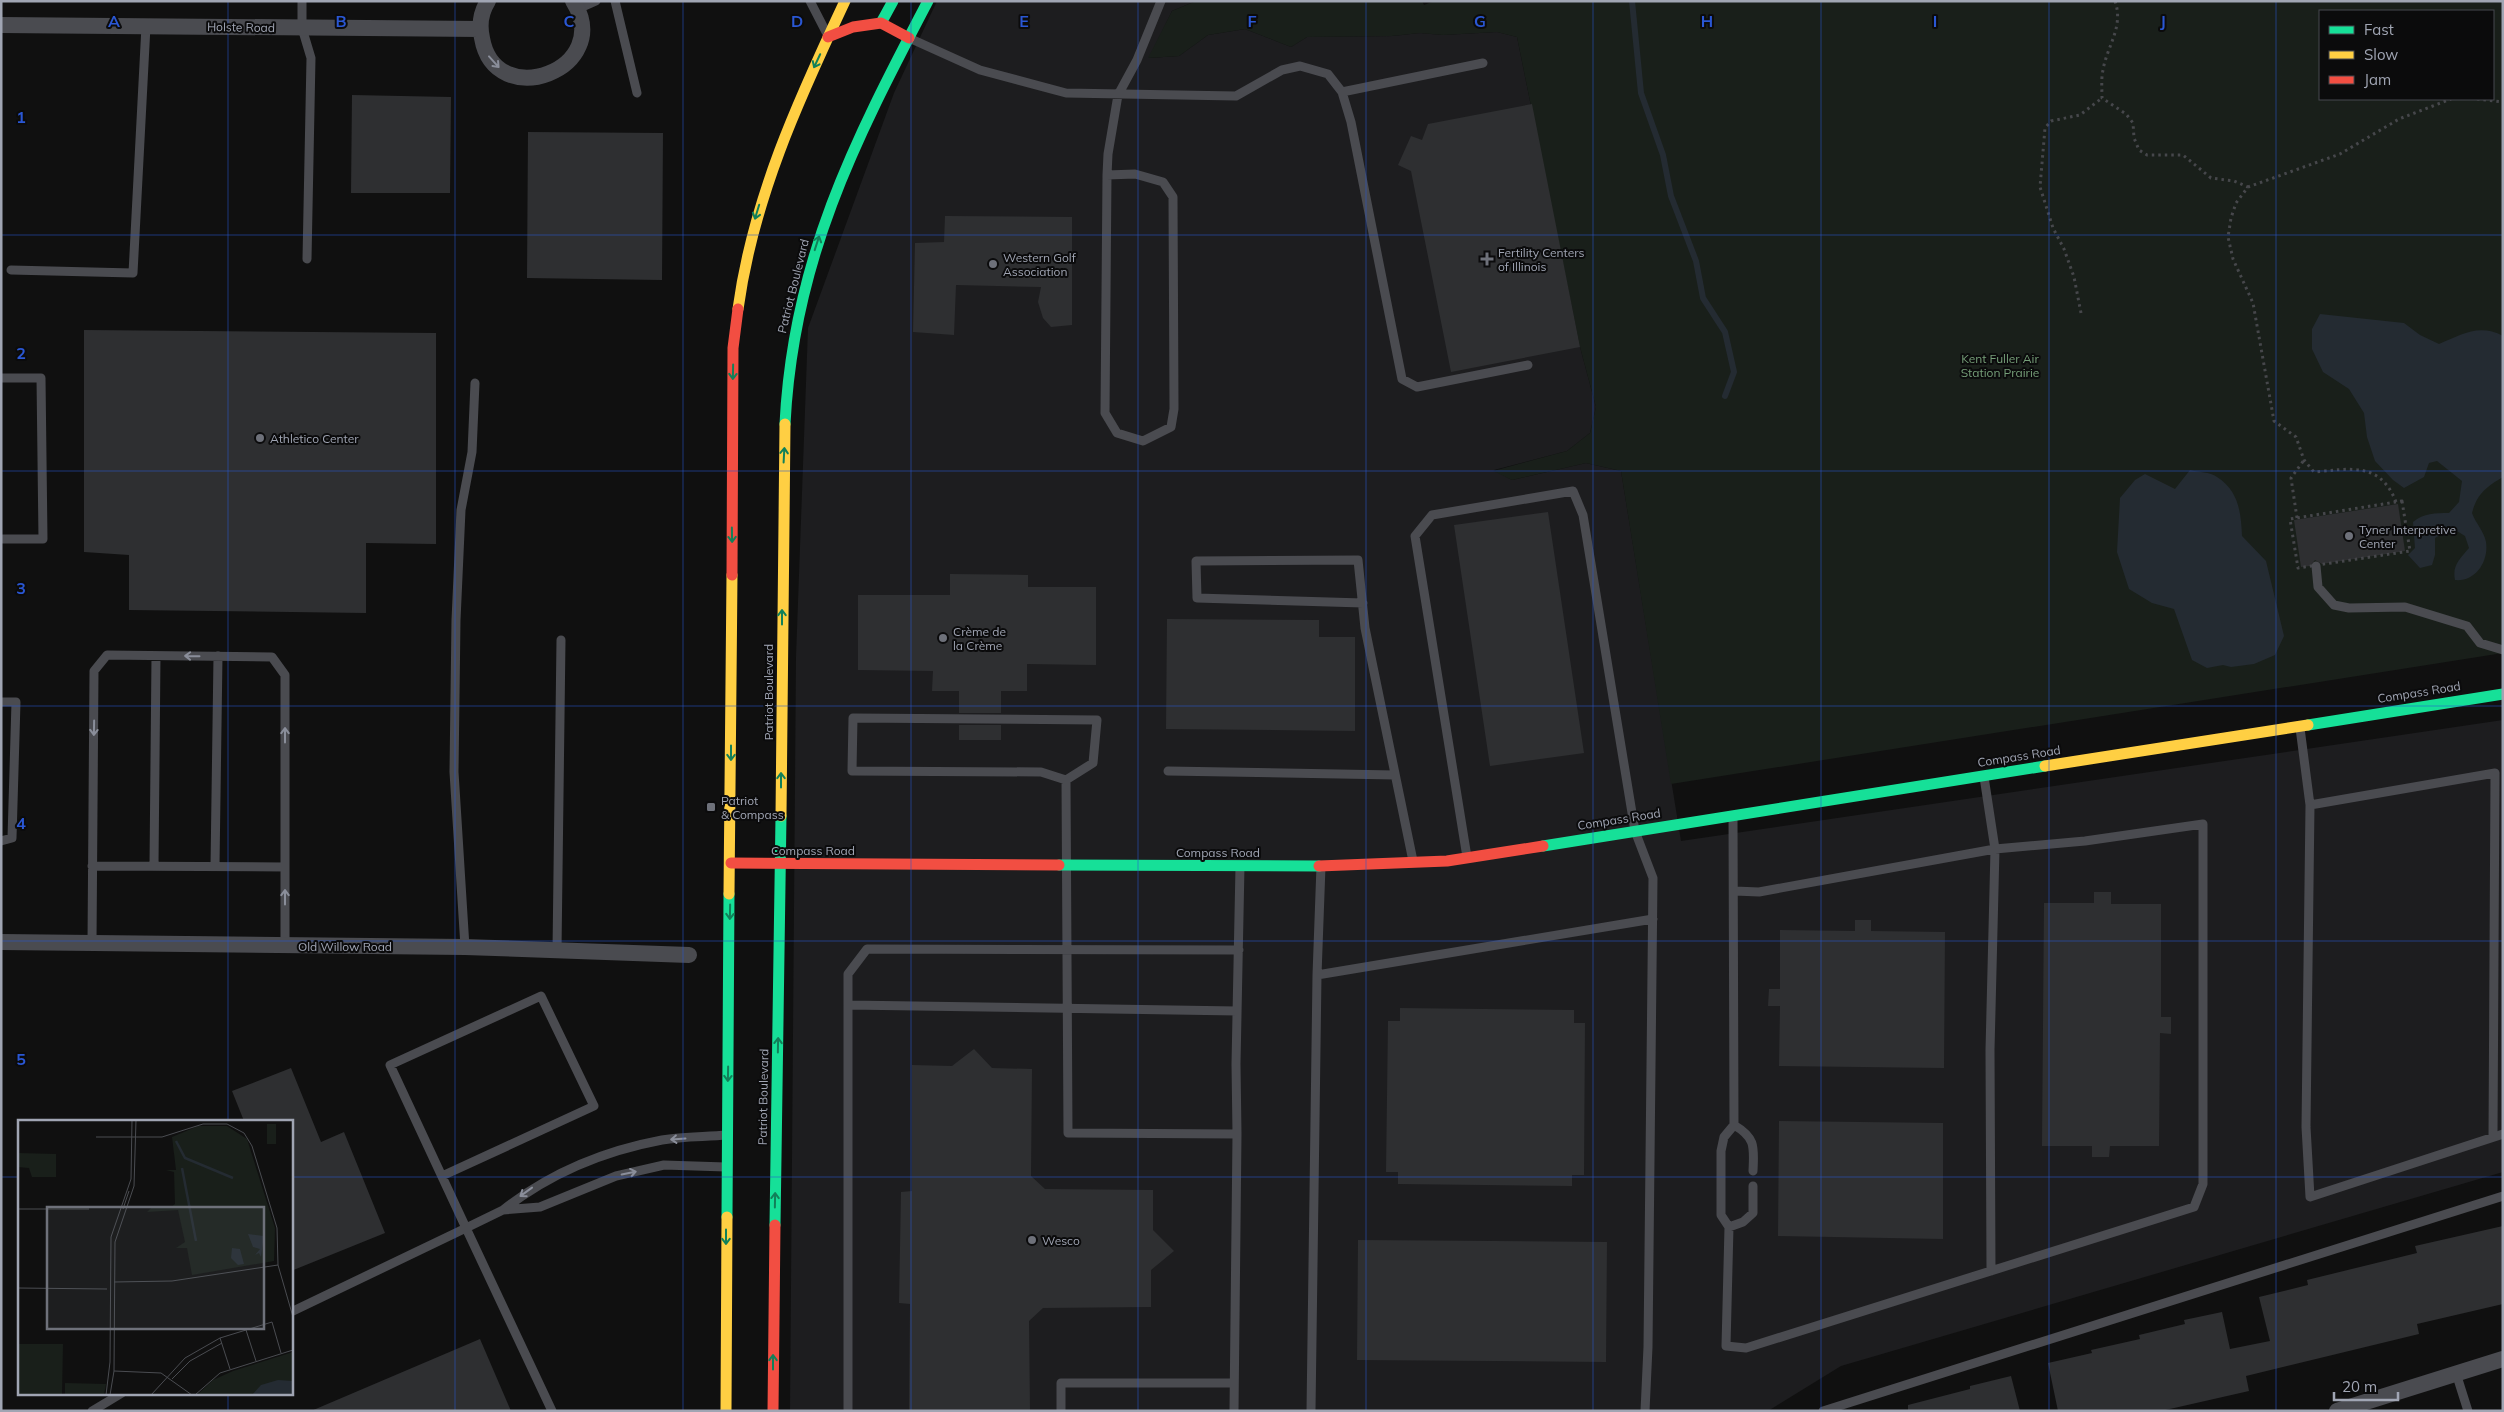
<svg xmlns="http://www.w3.org/2000/svg" width="2504" height="1412" font-family="Mulish,sans-serif">
<style>
.built{fill:#1d1d1f}
.green{fill:#191f1a;fill-rule:evenodd}
.water{fill:#242b32}
.lines{fill:none;stroke-linecap:round;stroke-linejoin:round}
.stream{stroke:#242b32;stroke-width:6}
.building{fill:#2e2f31}
.path{stroke:#46474b;stroke-width:3;stroke-dasharray:2.5 4;stroke-linecap:butt}
.lane{stroke:#4a4b50;stroke-width:9}
.street{stroke:#4a4b50;stroke-width:16}
.fast{stroke:#16e098;stroke-width:11}
.slow{stroke:#ffcf43;stroke-width:11}
.jam{stroke:#f24e42;stroke-width:11}
.oneway{stroke:#118059}
.oneway2{stroke:#8a8e9a}
.grid{fill:none;stroke:#2a57d4;stroke-width:1;stroke-opacity:0.55}
.poi-dot{fill:#6e717a;stroke:#0b0b0c;stroke-width:2}
.labels{text-anchor:middle;dominant-baseline:central;stroke-width:4;stroke-linejoin:round;paint-order:stroke}
.street-label{font-size:12px;fill:#a0a5b3;stroke:#0b0b0c}
.poi-label{font-size:12px;fill:#a0a5b3;stroke:#0b0b0c;text-anchor:start}
.park-label{font-size:12px;fill:#769f79;stroke:#0b0b0c}
.inset-river{fill:none;stroke:#242b32;stroke-width:2.5}
.inset-road{fill:none;stroke:#4a4c51;stroke-width:1}
.view{fill:#6e717a;fill-opacity:0.15;stroke:#6e717a;stroke-width:2.5}
.inset-edge{fill:none;stroke:#a0a5b3;stroke-width:2.5}
.grid-label{font-size:16px;text-anchor:middle;font-weight:bold;fill:#2a57d4;stroke:#0b0b0c;stroke-width:4;stroke-linejoin:round;paint-order:stroke}
</style>
<rect width="100%" height="100%" fill="#101010"/>
<path class="built" d="M937,1H1196L1172,11L1149,58L1179,56L1208,35L1245,29L1291,47L1307,37L1392,36L1420,33L1443,35L1497,32L1517,37L1580,347L1596,407L1590,433L1567,451L1494,470L1512,480L1586,463L1621,471L1681,841L2503,720V1172L1841,1366L1768,1411H790L796,657L808,328L894,93Z"/>
<path class="green" d="M1196,1H1422L1424,5L1434,1H2503V653L1671,784L1621,471L1586,463L1512,480L1493,471L1567,451L1590,433L1596,407L1580,347L1517,37L1497,32L1443,35L1420,33L1392,36L1307,37L1291,47L1245,29L1208,35L1179,56L1148,58L1172,11ZM2320,11H2493V99H2320Z"/>
<path class="water" d="M2320,314L2404,323L2420,335L2439,344C2461,335 2479,323 2503,336V477C2486,487 2477,494 2472,513C2476,524 2484,531 2486,542C2489,562 2475,582 2455,580C2452,565 2460,559 2469,548L2465,536L2452,528L2435,538V555L2432,565L2420,568L2408,555L2415,548L2413,522C2424,513 2435,513 2449,513L2459,502L2462,481L2437,461L2429,463L2424,477L2404,488L2393,480L2375,461L2367,437L2364,413L2349,389L2323,372L2312,349V329Z
M2190,470C2198,472 2210,472 2217,477C2239,491 2241,513 2242,536L2266,561L2284,636L2275,655L2254,664L2231,667L2223,665L2207,668L2192,660L2174,609L2152,603L2129,589L2117,552L2120,498L2135,480L2145,474L2175,489Z"/>
<g class="lines">
<path class="stream" d="M1632,1L1641,93L1663,155L1671,196L1696,261L1703,298L1725,332L1734,372L1725,396"/>
</g>
<path class="building" d="M352,95L451,97L450,193H351Z
M1532,104L1580,347L1451,372L1411,171L1398,165L1411,136L1422,140L1428,124Z
M528,132L663,133L662,280L527,278Z
M945,216L1072,217V325L1051,327L1043,318L1038,302L1041,287L956,285L954,335L913,332L915,243L944,242Z
M84,330L436,333V544L366,543V613L129,610V555L84,552Z
M2398,504L2405,551L2322,564L2315,560L2310,566L2301,567L2294,520Z
M1548,512L1584,753L1490,766L1454,525Z
M950,574L1028,575V587H1096V665L1027,664V691H1001V713H959V691H932L933,671L858,670V595H950Z
M1167,619L1319,620V637H1355V731L1166,729Z
M959,725H1001V740H959Z
M2094,892H2111V904H2161V1017H2171V1034L2160,1033L2159,1146H2110L2109,1157H2092V1146H2042L2044,903H2094Z
M1855,920H1871V931L1945,932L1944,1068L1779,1066L1780,1006H1768L1769,989H1780V930L1855,931Z
M1400,1008L1574,1010V1023H1585L1584,1175H1572V1186L1398,1184V1172H1386L1388,1021H1400Z
M974,1049L992,1068L1032,1069L1031,1176L1045,1189L1153,1190V1230L1174,1251L1151,1270V1307L1043,1308L1029,1321L1030,1411H909L910,1304L899,1303L901,1192L912,1191V1065L952,1066Z
M291,1068L321,1142L344,1132L385,1233L291,1271V1121H244L232,1091Z
M1779,1121L1943,1123V1239L1778,1236Z
M2503,1226V1304L2417,1324L2419,1334L2246,1376L2249,1391L2161,1411H2058L2048,1363L2092,1353L2091,1350L2140,1339L2139,1335L2185,1324L2184,1320L2222,1312L2230,1349L2270,1341L2259,1297L2308,1285L2307,1280L2417,1253L2415,1246Z
M1358,1240L1607,1242L1606,1362L1357,1360Z
M480,1339L511,1411H311Z
M2011,1376L2020,1411H1908V1405L1970,1389V1386Z"/>
<g class="lines">
<path class="path" d="M2115,1C2124,27 2107,46 2103,70C2101,79 2102,88 2102,98L2126,114L2133,123L2134,138L2139,150L2147,155H2183L2211,178L2234,181L2248,187
M2477,99L2503,102
M2081,313L2074,277L2064,249L2053,228L2040,187L2045,128L2051,121L2080,115L2102,98
M2402,501L2410,551L2298,568L2290,519Z
M2396,502C2380,461 2350,469 2314,472L2304,460L2296,437L2274,421L2253,303L2233,259L2228,237L2231,218L2236,203L2248,187L2340,154L2399,119L2451,99
M2297,518L2291,478L2304,460"/>
<path class="lane" d="M302,1V28L311,58L307,259
M615,1L637,93
M810,1L826,32
M578,9L596,1
M909,38L980,70L1066,93L1236,96L1282,70L1300,66L1328,74L1342,92L1351,122L1402,379L1417,387L1528,365
M1342,92L1483,63
M1107,175L1135,174L1163,182L1173,197L1174,409L1171,427L1143,441L1117,433L1105,413L1107,175L1108,154L1118,95L1137,60L1161,1
M11,270L133,273L146,26
M1,378H41L43,539H1
M2316,566L2318,587L2334,605L2349,608L2405,607L2467,626L2480,643L2503,650
M1363,603L1197,598L1196,561L1358,560L1365,628L1413,861
M1,702H16L12,838L1,841
M2300,728L2310,805L2495,773L2493,1137
M1168,771L1395,775
M1066,780L1041,772L852,771L853,718L1097,720L1093,763L1066,780L1068,1133L1237,1134L1236,1064L1240,866
M2310,805L2306,1127L2310,1197L2503,1134
M1733,816L1734,1125L1724,1137L1721,1151V1215L1729,1227L1726,1346L1746,1348L2194,1207L2203,1184V824L2085,841L1995,849L1990,1050L1991,1271
M1467,857L1415,536L1432,515L1573,491L1583,515L1635,831L1653,878L1648,1347L1645,1411
M92,866L285,867
M154,866L156,656
M215,866L218,656
M1321,866L1317,975L1653,919
M1735,891L1759,892L1995,849L1984,777
M92,944L94,671L107,655L272,657L285,675V946
M465,947L454,772L456,620L461,510L472,452L475,383
M557,950L561,640
M848,1005L1237,1011
M1734,1125C1756,1138 1754,1147 1753,1171
M726,1167L664,1165L616,1176L540,1207L503,1210C550,1173 603,1151 662,1140C683,1136 705,1137 727,1135
M442,1176L594,1106L541,996L390,1065L466,1228L503,1210
M1729,1227L1743,1222L1753,1213V1186
M291,1312L466,1228L552,1411
M2456,1373L2468,1411
M92,1411L122,1393
M848,1411V974L867,949L1239,950
M1061,1411V1383H1234
M1234,1411L1237,1134
M1311,1411L1317,975
M1823,1411L2503,1196"/>
<path class="street" d="M488,1C481,12 479,25 482,38C495,114 616,69 573,1
M1,25L480,29
M1,942L465,947L689,955
M2337,1411L2503,1359"/>
<path class="fast" d="M881,23L893,1
M785,424C793,261 854,142 928,1
M2308,725L2503,694
M1543,846L2045,766
M1059,865L1319,866
M727,1217L729,894
M775,1225L781,816"/>
<path class="slow" d="M738,309C753,199 798,101 845,1
M2045,766L2308,725
M781,816L785,424
M729,894L732,575
M726,1411L727,1217"/>
<path class="jam" d="M828,37L853,27L881,23L909,38
M732,575L733,348L738,309
M731,863L1059,865
M1319,866L1447,861L1543,846
M773,1411L775,1225"/>
</g>
<defs><path id="oneway-shaft" d="M-6 0H5M1.5-3L5.5 0L1.5 3" fill="none" stroke-width="1.6" stroke-linecap="round" stroke-linejoin="round" transform="scale(1.25)"/></defs>
<g class="oneway">
<use href="#oneway-shaft" transform="translate(817 61) rotate(115)"/>
<use href="#oneway-shaft" transform="translate(757 212) rotate(107)"/>
<use href="#oneway-shaft" transform="translate(817 243) rotate(-72)"/>
<use href="#oneway-shaft" transform="translate(733 372) rotate(91)"/>
<use href="#oneway-shaft" transform="translate(784 455) rotate(-87)"/>
<use href="#oneway-shaft" transform="translate(732 535) rotate(89)"/>
<use href="#oneway-shaft" transform="translate(782 617) rotate(-90)"/>
<use href="#oneway-shaft" transform="translate(731 753) rotate(90)"/>
<use href="#oneway-shaft" transform="translate(781 780) rotate(-90)"/>
<use href="#oneway-shaft" transform="translate(730 912) rotate(91)"/>
<use href="#oneway-shaft" transform="translate(778 1045) rotate(-89)"/>
<use href="#oneway-shaft" transform="translate(728 1074) rotate(91)"/>
<use href="#oneway-shaft" transform="translate(775 1200) rotate(-89)"/>
<use href="#oneway-shaft" transform="translate(726 1237) rotate(90)"/>
<use href="#oneway-shaft" transform="translate(773 1362) rotate(-90)"/>
</g>
<g class="oneway2">
<use href="#oneway-shaft" transform="translate(494 62) rotate(48)"/>
<use href="#oneway-shaft" transform="translate(192 656) rotate(-179)"/>
<use href="#oneway-shaft" transform="translate(94 728) rotate(91)"/>
<use href="#oneway-shaft" transform="translate(285 735) rotate(-90)"/>
<use href="#oneway-shaft" transform="translate(285 897) rotate(-90)"/>
<use href="#oneway-shaft" transform="translate(678 1139) rotate(176)"/>
<use href="#oneway-shaft" transform="translate(629 1173) rotate(-12)"/>
<use href="#oneway-shaft" transform="translate(526 1192) rotate(144)"/>
</g>
<path class="grid" d="M228,1V1121M455,1V1411M683,1V1411M911,1V1411M1138,1V1411M1366,1V1411M1593,1V1411M1821,1V1411M2049,1V1411M2276,1V1411M1,235H2503M1,471H2503M1,706H2503M1,941H2503M1,1177H19M291,1177H2503M228,1393V1411"/>
<g class="poi-dot">
<path d="M1484.5 251.5h5v5h5v5h-5v5h-5v-5h-5v-5h5z"/>
<circle cx="993" cy="264" r="5"/>
<circle cx="260" cy="438" r="5"/>
<circle cx="2349" cy="536" r="5"/>
<circle cx="943" cy="638" r="5"/>
<rect x="706" y="802" width="10" height="10" rx="2.5"/>
<circle cx="1032" cy="1240" r="5"/>
</g>
<g class="labels">
<g class="street-label">
<text transform="translate(241 27) rotate(1)">Holste Road</text>
<text transform="translate(793 286) rotate(-76)">Patriot Boulevard</text>
<text transform="translate(768 692) rotate(-90)">Patriot Boulevard</text>
<text transform="translate(2419 692) rotate(-9)">Compass Road</text>
<text transform="translate(2019 756) rotate(-9)">Compass Road</text>
<text transform="translate(1619 819) rotate(-9)">Compass Road</text>
<text x="813" y="850">Compass Road</text>
<text x="1218" y="852">Compass Road</text>
<text x="345" y="946">Old Willow Road</text>
<text transform="translate(763 1097) rotate(-89)">Patriot Boulevard</text>
</g>
<g class="poi-label">
<text x="1498" y="252">Fertility Centers<tspan x="1498" dy="14">of Illinois</tspan></text>
<text x="1003" y="257">Western Golf<tspan x="1003" dy="14">Association</tspan></text>
<text x="270" y="438">Athletico Center</text>
<text x="2359" y="529">Tyner Interpretive<tspan x="2359" dy="14">Center</tspan></text>
<text x="953" y="631">Crème de<tspan x="953" dy="14">la Crème</tspan></text>
<text x="721" y="800">Patriot<tspan x="721" dy="14">&amp; Compass</tspan></text>
<text x="1042" y="1240">Wesco</text>
</g>
<g class="park-label">
<text x="2000" y="358">Kent Fuller Air<tspan x="2000" dy="14">Station Prairie</tspan></text>
</g>
</g>
<g transform="translate(18 1120)">
<rect width="275" height="275" fill="#101010"/>
<path d="M249,4H258V24H249ZM180,6H209L229,19L257,108L256,141L174,155L169,128H158L167,122L160,90L129,92L135,86L153,87L157,84L156,52L148,50H158L154,17ZM0,33L38,34V57H14L11,48L0,47ZM0,224H45L44,275H0ZM275,232V275H179L195,260L215,251ZM47,263L88,264L86,275H47Z" fill="#191f1a"/>
<path d="M230,114L246,116L243,137L241,133L237,135L242,129L235,127ZM214,128L222,129L226,144L220,145L213,138ZM260,260L275,261V275H234L243,265Z" fill="#242b32"/>
<path class="inset-river" d="M158,21L167,38L215,58M164,48L178,121"/>
<path class="inset-road" d="M78,17H144L185,4H209L226,13L234,26L259,108L260,145L275,197M0,89H71M105,89L111,71M96,162L154,161L260,145M0,168L89,169M228,210L238,241M202,218L212,249M96,251L143,253L174,275M154,259L172,241L204,223M88,275L92,242L93,117L113,59L114,0M92,275L96,251L97,122L116,66L118,0M133,275L167,238L202,218L254,202L263,233M177,275L202,253L275,230"/>
<path class="view" d="M29,87H246V209H29Z"/>
<rect width="275" height="275" class="inset-edge"/>
</g>
<g class="grid-label">
<text x="114" y="27">A</text>
<text x="341" y="27">B</text>
<text x="569" y="27">C</text>
<text x="797" y="27">D</text>
<text x="1024" y="27">E</text>
<text x="1252" y="27">F</text>
<text x="1480" y="27">G</text>
<text x="1707" y="27">H</text>
<text x="1935" y="27">I</text>
<text x="2163" y="27">J</text>
<text x="21" y="123">1</text>
<text x="21" y="359">2</text>
<text x="21" y="594">3</text>
<text x="21" y="829">4</text>
<text x="21" y="1065">5</text>
</g>
<rect width="2504" height="1412" fill="none" stroke="#a0a5b3" stroke-width="5"/>
<rect x="2319" y="10" width="175" height="90" fill="#0b0b0c" stroke="#47494f"/>
<rect x="2329" y="26" width="25" height="8" fill="#16e098" stroke="#47494f"/>
<text x="2364" y="35" font-size="15" fill="#a0a5b3">Fast</text>
<rect x="2329" y="51" width="25" height="8" fill="#ffcf43" stroke="#47494f"/>
<text x="2364" y="60" font-size="15" fill="#a0a5b3">Slow</text>
<rect x="2329" y="76" width="25" height="8" fill="#f24e42" stroke="#47494f"/>
<text x="2364" y="85" font-size="15" fill="#a0a5b3">Jam</text>
<path d="M2334 1392v8h64v-8" fill="none" stroke="#a0a5b3" stroke-width="2.5"/>
<text x="2342" y="1392" font-size="15" fill="#a0a5b3" stroke="#0b0b0c" stroke-width="4" paint-order="stroke">20 m</text>
</svg>
